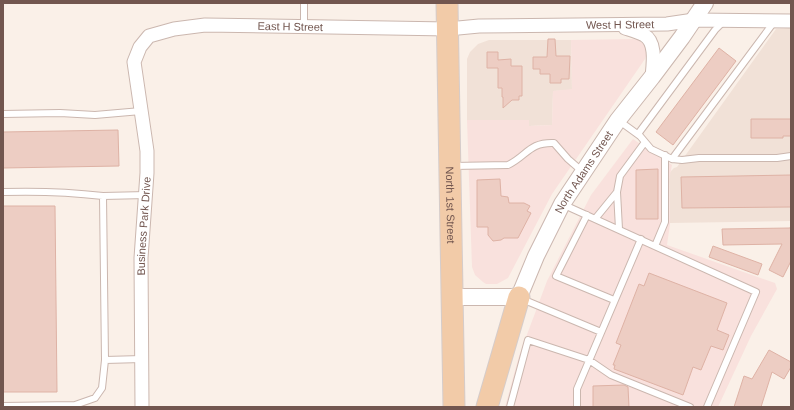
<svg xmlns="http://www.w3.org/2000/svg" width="794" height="410" font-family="Arial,sans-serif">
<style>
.residential{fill:#f1e1d7}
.commercial{fill:#f9e1dd}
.building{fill:#edcdc3;stroke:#deb2a5}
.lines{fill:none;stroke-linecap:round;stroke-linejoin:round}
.service-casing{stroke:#cbb7af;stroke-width:8}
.minor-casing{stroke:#cbb7af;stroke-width:15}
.tertiary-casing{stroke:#cbb7af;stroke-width:18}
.primary-casing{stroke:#d5ccca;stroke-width:23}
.service{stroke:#fff;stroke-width:6}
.minor{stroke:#fff;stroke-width:13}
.tertiary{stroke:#fff;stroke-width:16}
.primary{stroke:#f2cba8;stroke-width:21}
.labels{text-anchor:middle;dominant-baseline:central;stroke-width:3;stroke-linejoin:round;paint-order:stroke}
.street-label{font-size:11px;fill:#72564f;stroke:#fdf5ee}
</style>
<rect width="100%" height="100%" fill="#faf0e8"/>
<path class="residential" d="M791,28V221L670,223L669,173L674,168L677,167L776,29Z
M489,40H571L572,90L553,91L552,125L529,126L528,120H467V59L470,52L478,44Z"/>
<path class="commercial" d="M633,39L638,40L643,43L646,48L647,53L645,59L552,194L508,278L497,284H486L483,282L475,275L472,267L467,120H529V126L552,125L553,91L572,89L571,40Z
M633,139L672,165L669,180L670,224L667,245L775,283L777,289L751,336L718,407H505L519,356L547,281L591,195Z"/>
<path class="building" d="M548,39H555L556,56H570L569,79H561V83H550V74H540V69H533V57H547Z
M719,48L736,61L673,145L656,132Z
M487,52H498V60L511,59V66H522V96H519V100H512L503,108V97H502V88H498V68H487Z
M751,119H791V136H783V138H751Z
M118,130L119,166L3,168V132Z
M658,169V219H636V170Z
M791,175V207L682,208L681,177Z
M500,179L501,196L508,197L509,203H524L530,206L527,211L531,213L518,238H504L501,240L493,241L488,235V227H477V180Z
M3,206H55L57,392H3Z
M791,226V261L783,277L769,270L782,244L723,245L722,229L790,228Z
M713,246L762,264L758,275L709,257Z
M649,273L727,303L717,330L729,335L723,350L711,346L701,370L693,367L683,395L614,369L615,365H613L621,345L616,343L639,284L644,286Z
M769,350L791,362V367L784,379L772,372L761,407H734L744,376L752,379Z
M624,385L628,387L629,407H593V386Z"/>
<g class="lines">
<defs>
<path id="service" d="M304,27V3
M3,114L60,113L95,115L141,111
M618,120L640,136L651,149L672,159L682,160L699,158H777L791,156
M638,134L715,30L723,22
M672,159L774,22
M453,166L508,165C527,156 529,142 554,143L568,159L583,172
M3,192C37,191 69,192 103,196
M617,192L619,229
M562,204L756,292L707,407
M587,215L556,276L614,300
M595,219L617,192L620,176L645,142
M655,246L665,222V155
M522,299L601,332
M142,359L105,360L103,196L146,195
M3,406L75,405L95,398L102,388L105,360
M510,407L528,340L589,360L611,375L690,407
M577,407V389L641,239"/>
<g id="minor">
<path d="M625,28C631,30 638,32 644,35C657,42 653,65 652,77"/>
<path id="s1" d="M142,407L141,258L147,173V151L134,62L140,47L149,36L174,29L205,25L448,29L479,26L667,24L694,20L791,21"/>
</g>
<g id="tertiary">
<path id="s2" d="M451,297H519L536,256L562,204L618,120L652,77L682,37L705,3"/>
</g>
<g id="primary">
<path id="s3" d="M447,3L454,407"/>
<path d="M487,407L519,297"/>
</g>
</defs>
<use href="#service" class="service-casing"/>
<use href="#minor" class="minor-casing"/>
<use href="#tertiary" class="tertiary-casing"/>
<use href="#primary" class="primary-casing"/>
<use href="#service" class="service"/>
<use href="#minor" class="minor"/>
<use href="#tertiary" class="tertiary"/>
<use href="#primary" class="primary"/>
</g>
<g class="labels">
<g class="street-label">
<text stroke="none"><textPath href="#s1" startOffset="849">West H Street</textPath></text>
<text stroke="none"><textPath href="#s1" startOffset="519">East H Street</textPath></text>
<text stroke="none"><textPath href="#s2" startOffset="209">North Adams Street</textPath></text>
<text stroke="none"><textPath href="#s3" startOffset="202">North 1st Street</textPath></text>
<text stroke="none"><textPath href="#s1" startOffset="181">Business Park Drive</textPath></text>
</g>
</g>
<rect width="794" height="410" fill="none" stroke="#72564f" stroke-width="8"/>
</svg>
